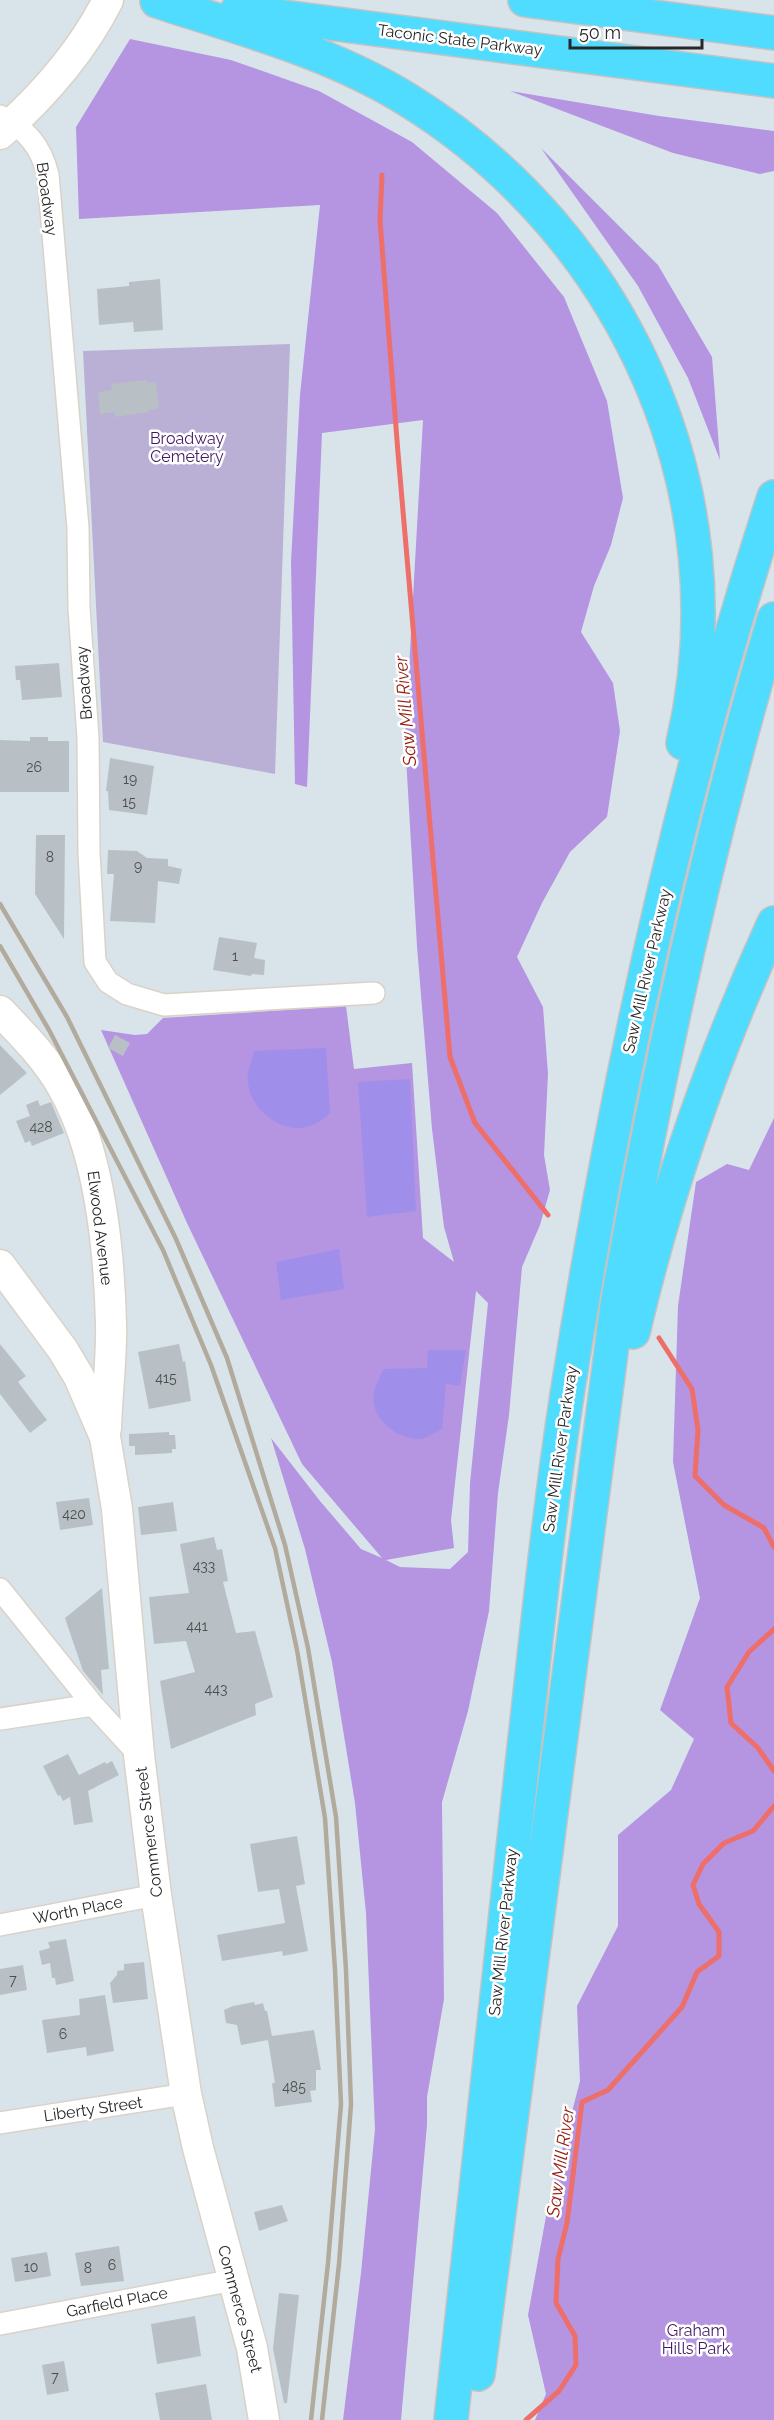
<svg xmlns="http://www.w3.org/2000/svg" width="774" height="2420" font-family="Raleway,sans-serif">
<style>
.green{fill:#b594e2;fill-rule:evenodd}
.cemetery{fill:#baafd4}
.pitch{fill:#a08fea}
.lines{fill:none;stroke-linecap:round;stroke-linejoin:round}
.stream{stroke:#ee6e69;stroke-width:5}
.building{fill:#b8c0c5}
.street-casing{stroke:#dad2c7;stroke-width:24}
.secondary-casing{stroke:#dad2c7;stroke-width:33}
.highway-casing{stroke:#c3c3c3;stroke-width:36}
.street{stroke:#fff;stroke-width:21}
.secondary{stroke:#fff;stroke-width:30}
.highway{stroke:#4fdcfe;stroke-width:33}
.rail{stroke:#b2aa9c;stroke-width:4.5}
.labels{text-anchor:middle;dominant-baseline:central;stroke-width:5;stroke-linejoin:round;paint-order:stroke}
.number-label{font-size:14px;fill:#4b4d4e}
.street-label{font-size:16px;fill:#272727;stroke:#fff}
.park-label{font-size:16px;fill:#421963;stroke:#fff}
.water-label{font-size:18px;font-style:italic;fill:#961c0d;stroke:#fff}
</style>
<rect width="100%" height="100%" fill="#d8e4ea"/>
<path class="green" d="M130,39L231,60L319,91L412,142L497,213L564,297L607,401L623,498L611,545L594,586L581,632L613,683L620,731L607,817L570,852L542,903L517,957L543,1007L548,1074L544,1155L550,1190L540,1225L522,1267L509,1415L498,1493L489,1611L468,1711L442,1802L444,1999L427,2097V2125L401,2420H343L361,2273L375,2129L366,1913L355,1803L332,1662L305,1549L271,1438L320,1501L361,1549L382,1558L302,1464L187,1223L101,1030L135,1035L147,1034L163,1018L346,1006L354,1069L412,1063L423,1238L454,1262L444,1227L432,1129L417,946L405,740L423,420L322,433L307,787L295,784L291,562L300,395L320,205L79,219L76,127ZM476,1291L488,1303L470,1483L468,1552L450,1569L400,1567L386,1560L454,1548L451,1520Z
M510,91L659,116L774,131V171L760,174L673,153Z
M541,148L658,265L712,357L720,460L688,378L638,286Z
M774,1118V2420H535L546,2394L528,2315L549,2200L580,2081L577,2006L618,1926V1835L671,1790L694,1739L660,1710L700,1598L673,1462L678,1306L696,1182L727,1164L749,1170Z"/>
<path class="cemetery" d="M290,344L275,774L103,742L83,351Z"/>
<path class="pitch" d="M326,1048L330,1113C325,1117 320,1122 315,1124C286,1138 251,1112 248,1083C246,1072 252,1062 254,1051Z
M410,1079L416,1211L367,1217L358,1082Z
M339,1249L344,1289L281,1300L276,1262Z
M428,1350H466L460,1386L446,1384L442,1429C436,1432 427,1438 420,1439C401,1440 378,1424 374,1405C371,1392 378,1380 384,1369L427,1368Z"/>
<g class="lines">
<path class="stream" d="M382,175L380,221L398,453L450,1057L475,1123L548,1215
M659,1338L692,1389L698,1430L695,1476L724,1505L764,1528L774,1547
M774,1629L749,1652L727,1687L731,1723L758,1748L774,1771
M526,2420L559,2391L576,2365L575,2336L556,2303L558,2259L567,2223L582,2102L608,2090L682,2007L697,1972L719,1956V1932L699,1904L693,1885L703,1864L724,1843L753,1831L774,1806"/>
</g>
<path class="building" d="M160,279L163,330L134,332L133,322L99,325L97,289L129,286V282Z
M146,380L147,383L156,382L159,408L149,410V412L115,417V412L100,414L98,392L112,390L111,384Z
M59,663L62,697L22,700L20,680H16L15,666Z
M30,737H48V741H69V792H0V740L30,741Z
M110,758L154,766L147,815L109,810L108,791H106Z
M36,835H65L64,939L35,894Z
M108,850L137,851L147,858L168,859V866L182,869L179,884L158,881L155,923L110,921L114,874H107Z
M219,937L257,943L254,958L265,960L264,975L252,974L251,976L213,970Z
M115,1035L130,1043L123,1056L108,1048Z
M0,1045L27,1073L0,1095Z
M38,1100L40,1106L51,1102L64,1133L32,1146L30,1141L25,1143L16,1121L30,1116L26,1105Z
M0,1344L26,1376L18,1382L47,1420L30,1433L0,1394Z
M179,1344L183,1362L185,1361L191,1401L149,1409L138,1352Z
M169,1432V1435H175L176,1449H172V1453L135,1455V1446H129V1434Z
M89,1498L93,1525L60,1530L56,1502Z
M173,1502L177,1531L141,1535L138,1507Z
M214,1537L217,1550L222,1549L228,1581L223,1582L236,1633L255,1631L273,1697L255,1704L256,1715L171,1749L160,1681L195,1672L186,1641L154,1644L149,1597L189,1593L180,1544Z
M102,1588L109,1669L101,1670L103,1695L83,1671L65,1618Z
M68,1754L79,1775L105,1762L106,1764L112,1761L119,1775L88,1791L93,1822L74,1825L70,1797L63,1801L60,1795L58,1796L43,1766Z
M297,1836L305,1884L296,1886L308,1951L283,1956L282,1951L222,1961L217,1935L285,1923L279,1889L258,1892L250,1844Z
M66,1939L74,1981L56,1985L55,1978H52L50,1963L42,1965L39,1951L50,1948L48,1942Z
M144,1962L148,1999L113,2003L110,1983L117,1975V1971L124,1970V1964Z
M23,1965L27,1990L0,1995V1969Z
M105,1995L114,2051L87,2056L86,2047L47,2053L42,2020L80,2015L79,1999Z
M254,2002L255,2005L263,2003L265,2011H267L272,2036L314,2030L321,2070H316V2090L310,2091L312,2102L275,2107L272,2083H275L268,2040L241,2045L237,2025L226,2023L224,2010L233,2006Z
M282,2205L288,2221L259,2231L254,2212Z
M119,2246L124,2281L81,2286L75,2253Z
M47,2252L51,2276L15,2282L11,2258Z
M279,2293L299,2295L287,2403H284L273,2349Z
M195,2316L201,2356L157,2364L151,2324Z
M64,2361L69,2391L47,2395L42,2365Z
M206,2384L212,2420H160L155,2393Z"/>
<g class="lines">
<defs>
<path id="street" d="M0,116C26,129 41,146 48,175L78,528L79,608L88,738L89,853L95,962L108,982L127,994L164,1005L374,993
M0,1589L93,1705L139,1755
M0,1719L93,1705
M0,1925L156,1895
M0,2123L186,2094
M0,2324L234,2280"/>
<path id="secondary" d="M0,134C43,96 82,52 108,0
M0,1011C23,1035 47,1059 63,1088C100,1153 109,1249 111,1323C112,1357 107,1393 106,1428
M0,1265L63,1350L79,1377L105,1437L117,1509L139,1755L156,1895L186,2094L198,2148L252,2348L264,2420"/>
<path id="highway" d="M525,0L774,33
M157,1C242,29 331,52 408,100C624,234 742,492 683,743
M237,11L774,81
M633,1332C666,1192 714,1054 774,923
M478,2374L617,1306C657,1075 707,844 774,619
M451,2420C474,2202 497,1984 522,1766C536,1642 548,1518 567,1395C614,1094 679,787 774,497"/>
</defs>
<use href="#street" class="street-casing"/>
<use href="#secondary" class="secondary-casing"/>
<use href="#highway" class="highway-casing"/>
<use href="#street" class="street"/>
<use href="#secondary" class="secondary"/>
<use href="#highway" class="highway"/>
<path class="rail" d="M0,904L67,1017L176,1239L227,1358L285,1545L308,1648L336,1817L346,1970L351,2104L339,2264L322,2420
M0,946L49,1030L163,1250L211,1365L275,1548L297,1650L325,1818L335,1970L341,2104L328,2263L311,2420"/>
</g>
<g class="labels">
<g class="number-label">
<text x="34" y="767">26</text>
<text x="130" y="779">19</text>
<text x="129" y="802">15</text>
<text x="50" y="857">8</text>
<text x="138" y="866">9</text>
<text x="235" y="956">1</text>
<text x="41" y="1127">428</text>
<text x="166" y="1378">415</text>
<text x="74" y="1514">420</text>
<text x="204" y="1566">433</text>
<text x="197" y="1626">441</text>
<text x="216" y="1689">443</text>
<text x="13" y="1980">7</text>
<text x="63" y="2034">6</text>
<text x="294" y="2087">485</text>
<text x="112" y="2265">6</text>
<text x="31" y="2267">10</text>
<text x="88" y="2268">8</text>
<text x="55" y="2377">7</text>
</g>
<g class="street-label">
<text transform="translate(460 40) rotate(7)">Taconic State Parkway</text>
<text transform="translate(47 199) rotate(82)">Broadway</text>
<text transform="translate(84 683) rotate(-94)">Broadway</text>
<text transform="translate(647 971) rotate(-77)">Saw Mill River Parkway</text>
<text transform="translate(100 1228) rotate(83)">Elwood Avenue</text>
<text transform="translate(560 1449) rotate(-82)">Saw Mill River Parkway</text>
<text transform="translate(149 1832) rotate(-97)">Commerce Street</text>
<text transform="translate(78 1910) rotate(-11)">Worth Place</text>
<text transform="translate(503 1932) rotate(-84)">Saw Mill River Parkway</text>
<text transform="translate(93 2109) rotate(-8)">Liberty Street</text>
<text transform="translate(117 2302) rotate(-11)">Garfield Place</text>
<text transform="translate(240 2309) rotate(75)">Commerce Street</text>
</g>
<g class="park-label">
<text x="187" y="438">Broadway<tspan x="187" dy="18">Cemetery</tspan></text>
<text x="696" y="2330">Graham<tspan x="696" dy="18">Hills Park</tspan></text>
</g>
<g class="water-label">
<text transform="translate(405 711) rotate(-95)">Saw Mill River</text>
<text transform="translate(560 2162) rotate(-82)">Saw Mill River</text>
</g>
</g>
<path d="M570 39v9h132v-9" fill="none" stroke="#272727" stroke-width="3"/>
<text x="579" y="39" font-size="18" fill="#272727" stroke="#ffffff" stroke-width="4.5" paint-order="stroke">50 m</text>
</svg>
